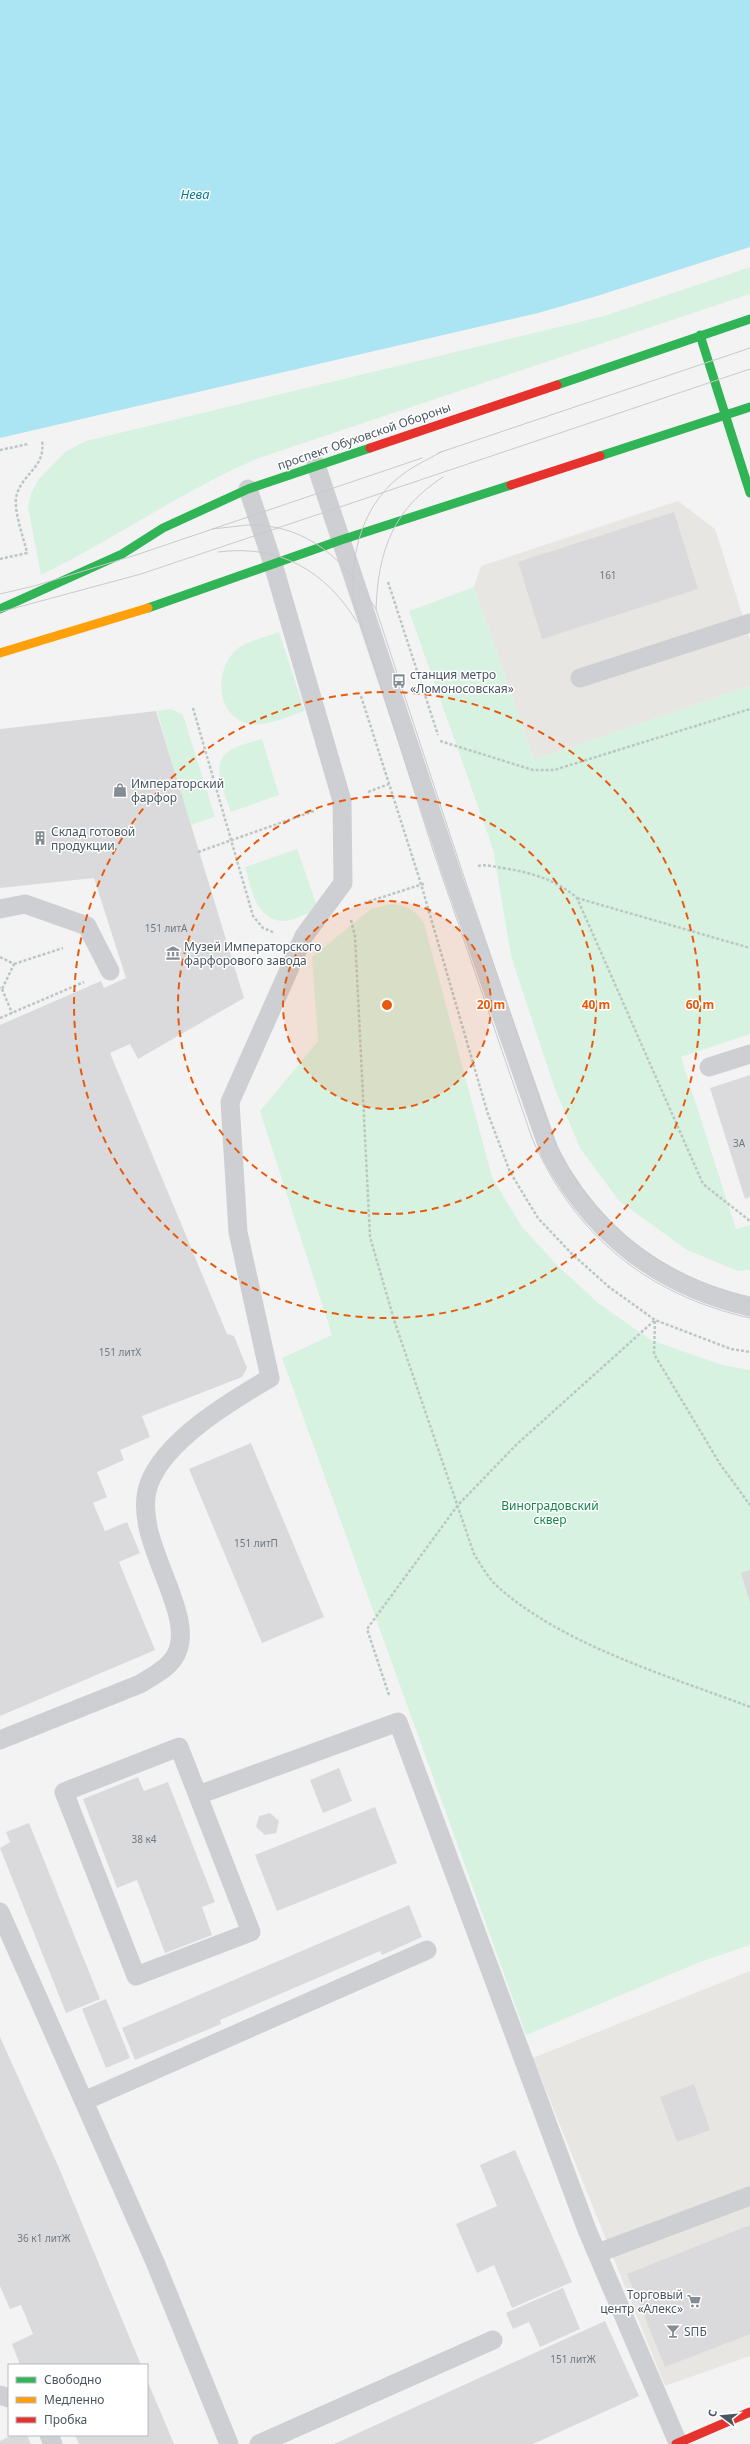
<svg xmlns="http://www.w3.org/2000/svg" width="750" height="2444" font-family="'Noto Sans',sans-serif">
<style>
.commercial{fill:#e7e6e2}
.green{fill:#d8f2e1}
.water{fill:#abe4f2}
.building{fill:#dadadc}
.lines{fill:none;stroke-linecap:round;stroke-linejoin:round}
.path{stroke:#bbc7c3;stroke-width:2.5;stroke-dasharray:3 2;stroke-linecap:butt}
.lane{stroke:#cdcfd2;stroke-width:19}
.fast{stroke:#30b455;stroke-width:9}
.slow{stroke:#ff9f0a;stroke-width:9}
.jam{stroke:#e5322d;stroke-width:9}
.tram{stroke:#c8cacc;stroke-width:1}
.ring{fill:none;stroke:#e8590c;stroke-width:2;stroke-dasharray:7 5}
.labels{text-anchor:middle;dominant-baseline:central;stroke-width:3;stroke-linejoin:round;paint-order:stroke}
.number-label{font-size:10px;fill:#6f7881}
.street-label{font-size:12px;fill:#495661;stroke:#fff}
.poi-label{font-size:12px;fill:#495661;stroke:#fff;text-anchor:start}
.park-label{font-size:12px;fill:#14884b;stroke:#fff}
.water-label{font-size:13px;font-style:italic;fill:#087b96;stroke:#fff}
.centre{fill:#e8590c;stroke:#fff;stroke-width:2}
.ring-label{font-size:12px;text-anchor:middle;font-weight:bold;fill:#e8590c;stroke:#fff;stroke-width:3;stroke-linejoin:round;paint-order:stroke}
</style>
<rect width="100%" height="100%" fill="#f4f3f3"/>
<path class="commercial" d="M678,501L715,529L750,639V686L534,760L474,587L481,566Z
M750,1971V2356L665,2386L533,2058Z"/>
<path class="green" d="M750,267V294L259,458C183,490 115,539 41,575L28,507L31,494L38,480L65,452L86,441L604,316Z
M474,587L534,760L750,686V1034L681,1057L736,1229L750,1225V1270L738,1271L687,1250L619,1201L580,1148L555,1089L511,956L493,849L409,611Z
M279,632L305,711C289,716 266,727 249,724C215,717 214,668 237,649C244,642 269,636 279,632Z
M171,709L182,714L185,721L215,817L190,825L157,711Z
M262,739L279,795L231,812C225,795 209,764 229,751C238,745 252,742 262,739Z
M297,849L318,909C308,913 293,921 283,921C255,921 251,886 245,867Z
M391,904C407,905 415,910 424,923L492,1177L522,1227L556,1264L598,1303L651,1340L722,1365L750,1370V1945L700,1962L526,2035L282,1358L332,1335L260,1111L318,1041L312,957L371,909Z"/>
<path class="water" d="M0,0H750V247L597,296L538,313L0,438Z"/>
<path class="building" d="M674,512L698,589L542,639L518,562Z
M156,711L244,998L138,1059L130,1044L110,1053L227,1334L234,1336L247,1368L242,1377L142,1416L150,1437L120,1450L124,1460L97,1472L107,1497L93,1503L105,1531L127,1522L140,1553L119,1562L155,1650L0,1716V1025L101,981L104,988L126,978L94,878L0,888V729Z
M750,1075V1197L745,1199L710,1088Z
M251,1443L324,1617L262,1643L189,1469Z
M750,1570V1603L741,1573Z
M339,1768L352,1801L323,1813L310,1780Z
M138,1777L144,1791L168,1782L215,1902L202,1907L212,1935L165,1953L137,1880L117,1888L83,1799Z
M375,1807L397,1863L277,1911L255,1855Z
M270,1813L279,1821L276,1833L265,1835L256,1827L259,1816Z
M29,1823L100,1999L66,2013L0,1848L10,1842L6,1832Z
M409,1905L422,1937L382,1955L380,1951L220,2020L221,2024L135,2060L122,2028Z
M106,1999L130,2058L106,2068L82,2009Z
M0,2037L59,2168L141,2365H20L12,2344L33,2334L21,2305L10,2309L0,2286Z
M694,2084L710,2130L677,2142L660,2097Z
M515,2150L572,2282L512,2308L494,2265L477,2273L456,2224L497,2206L480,2165Z
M750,2225V2334L665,2367L627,2274Z
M563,2288L580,2329L540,2347L529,2322L513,2329L506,2313Z
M605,2321L639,2396L533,2444H334Z
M147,2380L174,2444H79L75,2435H147Z
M13,2435H27L31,2444H0V2441Z"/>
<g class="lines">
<path class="path" d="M0,450L28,444
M0,559L27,553C24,538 12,508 17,494C24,472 46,467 42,440
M388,582L438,735
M361,696L421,884L487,1111L510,1172L538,1218L571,1253L609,1287L655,1320L731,1349L750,1352
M193,708L253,916L263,928L275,933
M440,741L533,770H554L750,709
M368,792L389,784
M198,852L314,811
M478,866C485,864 495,867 503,868C532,873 555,879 577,898L703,1184L750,1221
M577,898L750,948
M364,903L426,883
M351,920L355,936L370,1237L395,1323L474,1554C481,1565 488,1578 497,1586C562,1645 669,1676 750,1707
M0,957L14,964L2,989L0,988
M14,964L63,948
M2,989L12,1013
M0,1018L84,982
M655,1321L654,1354L720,1464L750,1505
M389,1695L367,1629L458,1505L516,1445L655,1320"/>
<path class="lane" d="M316,465L452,874L550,1153C593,1235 660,1286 750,1307
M580,678L750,623
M0,909L25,904L87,926L110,971
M709,1067L750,1054
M0,1740L140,1684C151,1677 166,1670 174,1658C202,1616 129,1540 149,1484C165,1440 231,1401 270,1378L238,1232L230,1102L304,936L343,883L342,801L273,564L248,489
M179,1747L251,1932L136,1976L64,1792Z
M198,1795L398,1722L587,2230L678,2443
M0,1912L155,2262L229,2444
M84,2101L427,1950
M598,2253L750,2196
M0,2395L9,2398
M49,2435L53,2444
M259,2444L493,2340"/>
<path class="fast" d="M700,335L750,493
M557,385L750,319
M600,456L750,407
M148,608L341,540L511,485
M0,609L122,554L163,528L248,489L370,448"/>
<path class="slow" d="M0,653L148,608"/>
<path class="jam" d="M370,448L557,385
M511,485L600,456
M676,2444L750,2412"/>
<path class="tram" d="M443,451C431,458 417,464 406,472C363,501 349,554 354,602L433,850L532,1138C574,1235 647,1295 750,1318
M438,453L750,348
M212,529C224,528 236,526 248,525C309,524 346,562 376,609L462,871L550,1130C586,1218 658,1276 750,1297
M218,552C279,544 325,570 357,622
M0,594L34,586L136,555L422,458
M376,609C378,551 393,509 443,477
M0,612L141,574L750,369"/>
</g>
<circle cx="387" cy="1005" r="104" fill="#e8590c" fill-opacity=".12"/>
<g class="ring">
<circle cx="387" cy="1005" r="104"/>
<circle cx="387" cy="1005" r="209"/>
<circle cx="387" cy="1005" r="313"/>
</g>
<defs>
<symbol id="bus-bare" viewBox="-9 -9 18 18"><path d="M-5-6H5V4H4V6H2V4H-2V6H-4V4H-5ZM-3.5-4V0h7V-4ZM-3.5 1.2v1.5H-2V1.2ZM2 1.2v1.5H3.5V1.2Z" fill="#858d94" stroke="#fff" stroke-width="2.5" paint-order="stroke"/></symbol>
<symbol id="shop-bare" viewBox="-9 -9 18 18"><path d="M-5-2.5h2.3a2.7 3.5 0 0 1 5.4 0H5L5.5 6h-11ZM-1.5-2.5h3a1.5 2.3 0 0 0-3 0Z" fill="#858d94" stroke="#fff" stroke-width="2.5" paint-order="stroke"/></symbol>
<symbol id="building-bare" viewBox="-9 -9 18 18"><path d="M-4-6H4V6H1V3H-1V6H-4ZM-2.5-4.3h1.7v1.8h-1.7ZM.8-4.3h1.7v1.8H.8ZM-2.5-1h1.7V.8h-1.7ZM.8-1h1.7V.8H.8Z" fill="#858d94" stroke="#fff" stroke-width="2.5" paint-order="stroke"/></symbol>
<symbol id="museum-bare" viewBox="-9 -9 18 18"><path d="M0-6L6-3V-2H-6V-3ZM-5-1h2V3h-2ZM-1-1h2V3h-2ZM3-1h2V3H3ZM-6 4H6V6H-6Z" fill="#858d94" stroke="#fff" stroke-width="2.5" paint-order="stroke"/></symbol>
<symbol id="supermarket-bare" viewBox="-9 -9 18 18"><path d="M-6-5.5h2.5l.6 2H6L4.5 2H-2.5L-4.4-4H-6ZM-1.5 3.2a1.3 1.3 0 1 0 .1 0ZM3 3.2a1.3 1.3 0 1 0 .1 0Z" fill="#858d94" stroke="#fff" stroke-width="2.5" paint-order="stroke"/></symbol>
<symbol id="bar-bare" viewBox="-9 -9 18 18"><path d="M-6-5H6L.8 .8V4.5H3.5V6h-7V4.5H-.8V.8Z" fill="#858d94" stroke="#fff" stroke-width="2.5" paint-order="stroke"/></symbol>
</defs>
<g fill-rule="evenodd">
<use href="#bus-bare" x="389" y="671" width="20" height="20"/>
<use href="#shop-bare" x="110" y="780" width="20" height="20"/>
<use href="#building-bare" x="30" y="828" width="20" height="20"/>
<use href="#museum-bare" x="163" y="943" width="20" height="20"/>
<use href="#supermarket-bare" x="684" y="2291" width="20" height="20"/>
<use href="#bar-bare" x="663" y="2321" width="20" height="20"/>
</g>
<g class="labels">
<g class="number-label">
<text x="608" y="575">161</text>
<text x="166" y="928">151 литА</text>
<text x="739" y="1143">3А</text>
<text x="120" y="1352">151 литХ</text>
<text x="256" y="1543">151 литП</text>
<text x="144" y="1839">38 к4</text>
<text x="44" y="2238">36 к1 литЖ</text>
<text x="573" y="2359">151 литЖ</text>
</g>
<g class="street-label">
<text transform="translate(364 436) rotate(-19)">проспект Обуховской Обороны</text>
</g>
<g class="poi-label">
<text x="410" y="674">станция метро<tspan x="410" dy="14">«Ломоносовская»</tspan></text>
<text x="131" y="783">Императорский<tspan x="131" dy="14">фарфор</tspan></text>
<text x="51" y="831">Склад готовой<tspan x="51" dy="14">продукции</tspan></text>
<text x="184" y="946">Музей Императорского<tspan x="184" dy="14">фарфорового завода</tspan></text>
<text x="683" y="2294" text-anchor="end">Торговый<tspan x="683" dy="14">центр «Алекс»</tspan></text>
<text x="684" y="2331">SПБ</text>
</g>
<g class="park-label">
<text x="550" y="1505">Виноградовский<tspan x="550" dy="14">сквер</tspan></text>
</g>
<g class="water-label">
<text x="195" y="194">Нева</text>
</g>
</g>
<circle cx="387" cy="1005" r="6" class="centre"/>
<g class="ring-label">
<text x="491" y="1009">20 m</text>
<text x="596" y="1009">40 m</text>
<text x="700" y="1009">60 m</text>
</g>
<rect x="8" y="2364" width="140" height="72" fill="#ffffff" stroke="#b6bbc0"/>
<rect x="16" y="2377" width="20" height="6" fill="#30b455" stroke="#b6bbc0"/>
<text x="44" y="2384" font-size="12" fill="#495661">Свободно</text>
<rect x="16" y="2397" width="20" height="6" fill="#ff9f0a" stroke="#b6bbc0"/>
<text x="44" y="2404" font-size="12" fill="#495661">Медленно</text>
<rect x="16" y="2417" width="20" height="6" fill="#e5322d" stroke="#b6bbc0"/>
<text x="44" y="2424" font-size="12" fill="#495661">Пробка</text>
<g transform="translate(722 2416) rotate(286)" stroke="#ffffff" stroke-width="3" paint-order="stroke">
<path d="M0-3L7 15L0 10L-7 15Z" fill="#495661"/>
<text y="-6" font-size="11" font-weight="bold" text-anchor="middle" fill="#495661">С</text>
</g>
</svg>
